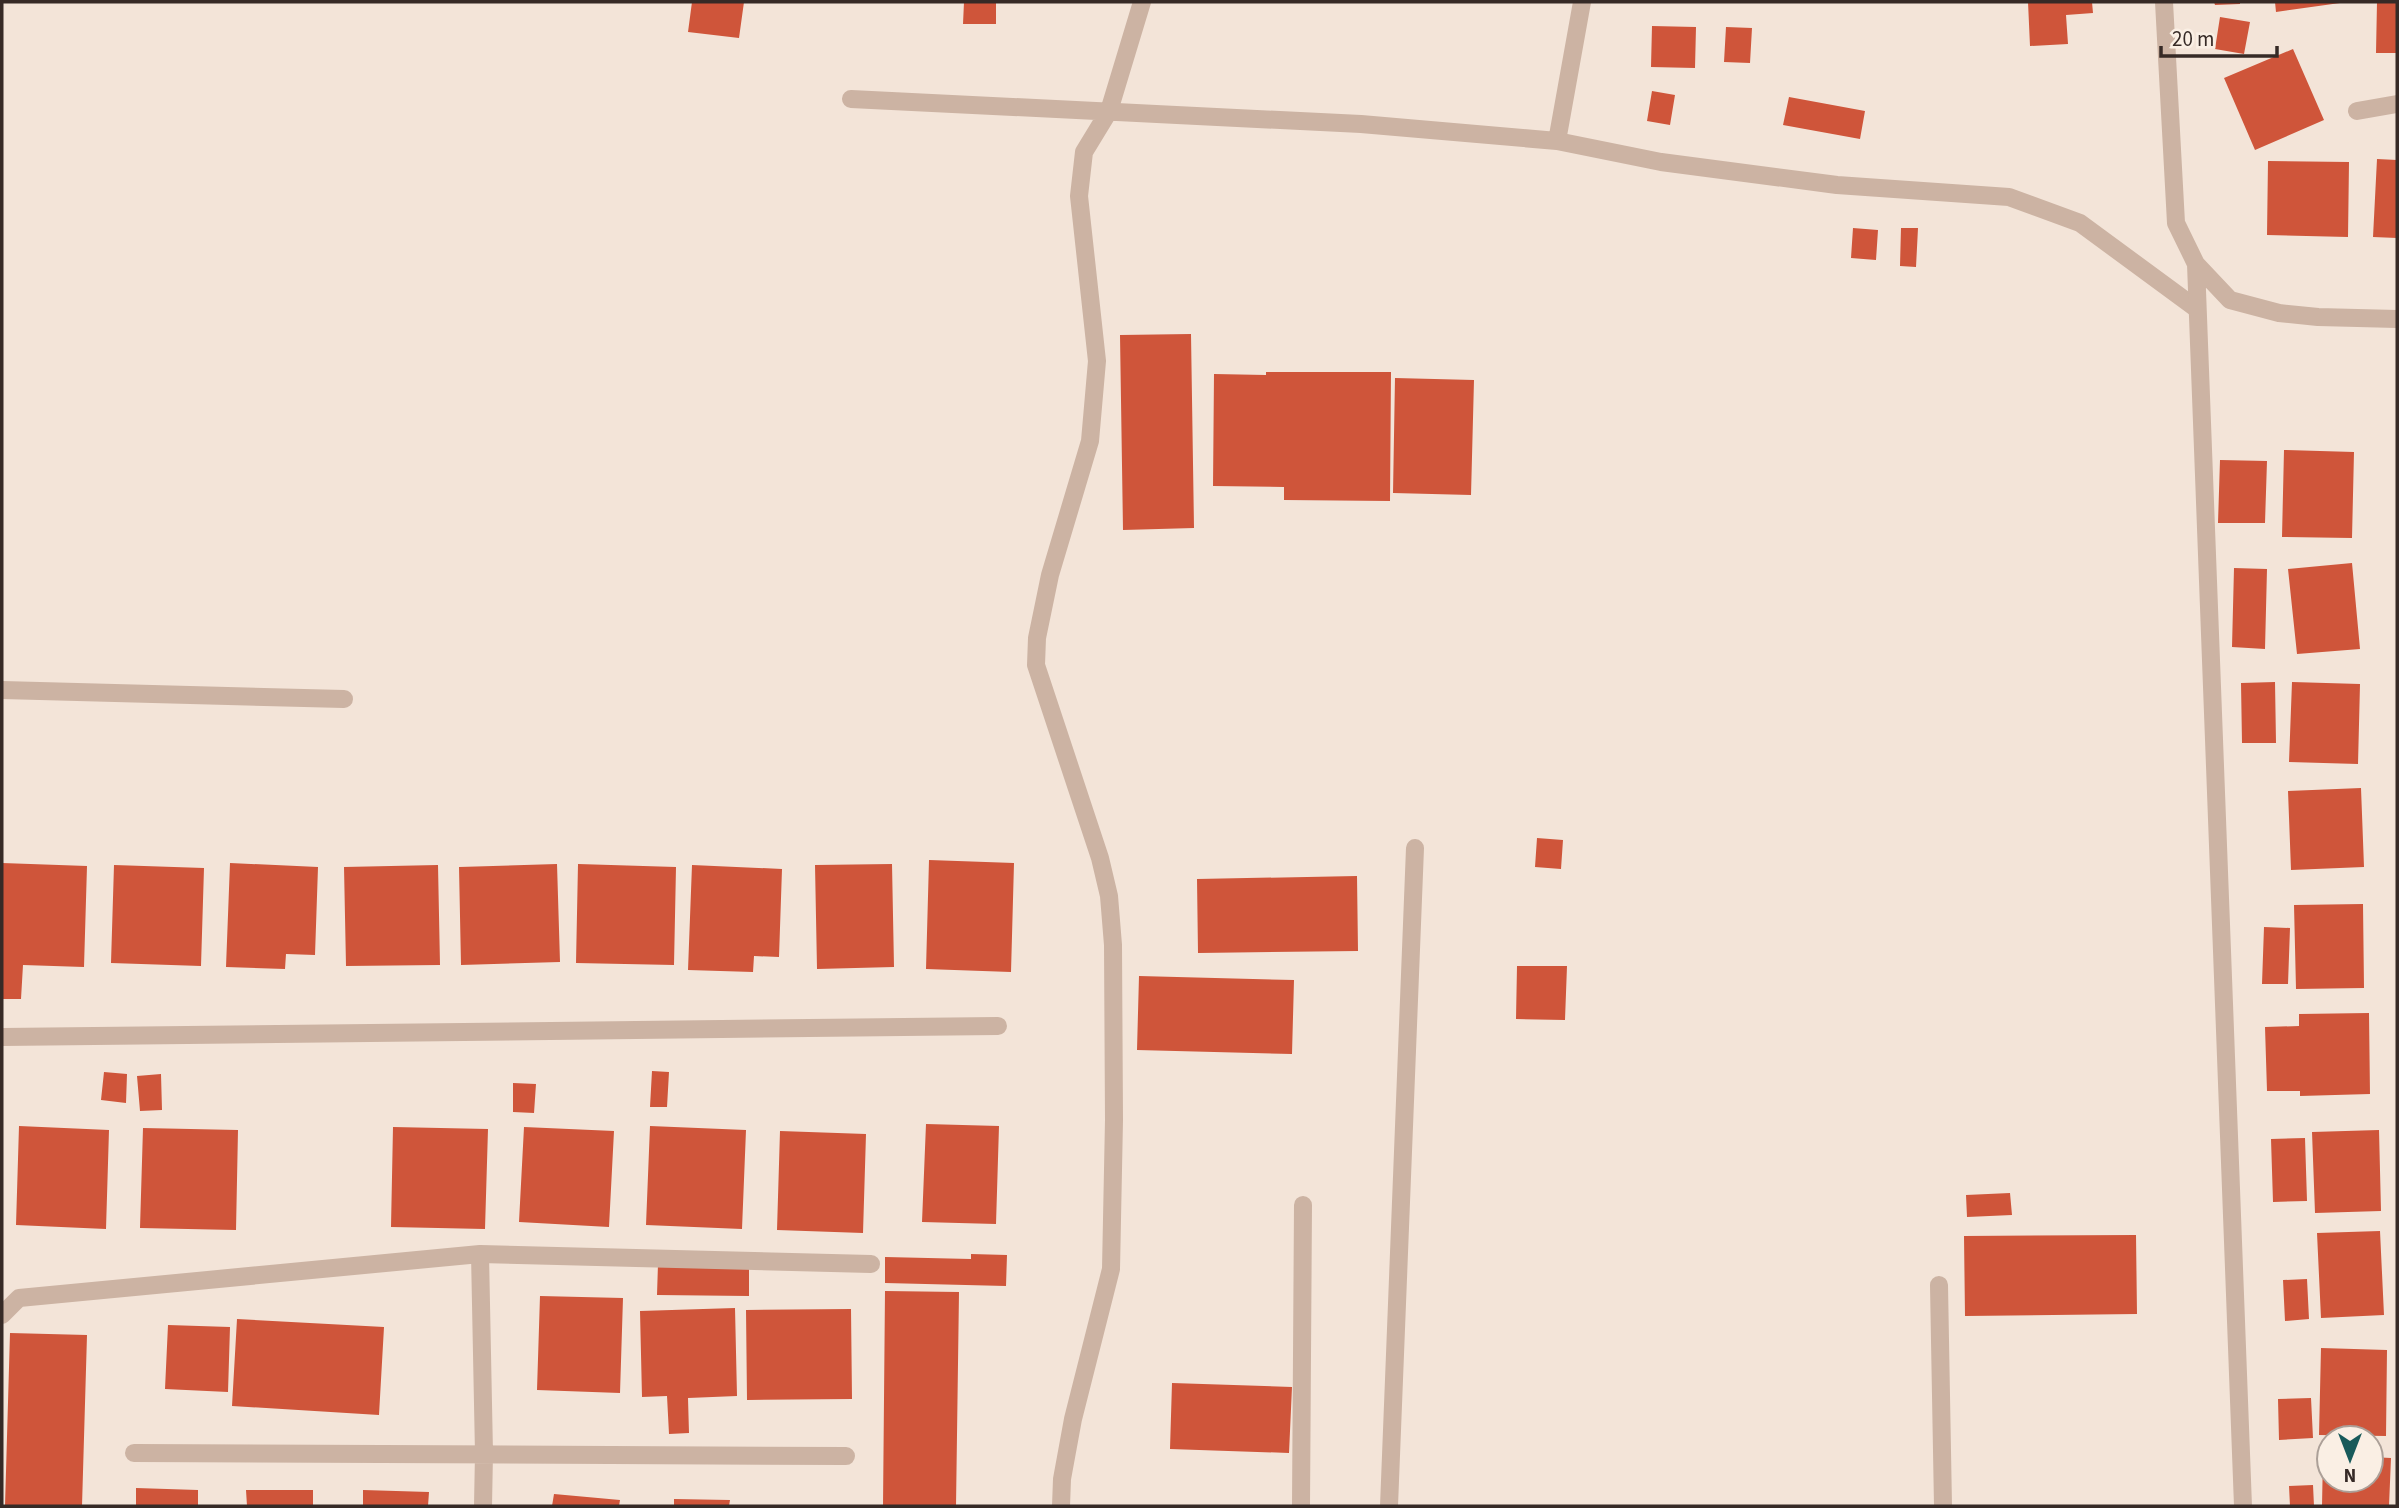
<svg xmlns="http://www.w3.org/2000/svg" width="2399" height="1508" font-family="'Source Sans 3',sans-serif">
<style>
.building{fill:#cf553a}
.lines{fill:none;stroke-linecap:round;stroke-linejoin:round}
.service{stroke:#ccb3a3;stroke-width:18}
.minor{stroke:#ccb3a3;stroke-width:18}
</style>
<rect width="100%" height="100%" fill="#f3e4d8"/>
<path class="building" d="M692,2H744L739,38L688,32Z
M964,2H996V24H963Z
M2028,2H2092L2093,13L2066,15L2068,44L2030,46Z
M2214,2H2240V4L2215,5Z
M2275,2H2340V3L2276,12Z
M2377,2H2397V53H2376Z
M2220,17L2250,22L2244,54L2215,49Z
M1652,26L1696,27L1695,68L1651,67Z
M1726,27L1752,28L1750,63L1724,62Z
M2293,49L2324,120L2255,150L2224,78Z
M1652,91L1675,95L1670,125L1647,121Z
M1789,97L1865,111L1860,139L1783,125Z
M2377,159L2397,160V238L2373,237Z
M2268,161L2349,162L2348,237L2267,235Z
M1853,228L1878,230L1876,260L1851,258Z
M1901,228H1918L1916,267L1900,266Z
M1191,334L1194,528L1123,530L1120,335Z
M1266,372H1391L1390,501L1284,500V487L1213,486L1214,374L1266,375Z
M1395,378L1474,380L1471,495L1393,493Z
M2284,450L2354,452L2352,538L2282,537Z
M2220,460L2267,461L2265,523H2218Z
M2352,563L2360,649L2297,654L2288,569Z
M2234,568L2267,569L2265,649L2232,647Z
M2275,682L2276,743H2242L2241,683Z
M2292,682L2360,684L2358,764L2289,762Z
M2361,788L2364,867L2291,870L2288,791Z
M1537,838L1563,840L1561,869L1535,867Z
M929,860L1014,863L1011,972L926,969Z
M2,863L87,866L84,967L23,965L21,999H2Z
M230,863L318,867L315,955L286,954L285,969L226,967Z
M557,864L560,962L461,965L459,867Z
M578,864L676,867L674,965L576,963Z
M892,864L894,967L817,969L815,865Z
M114,865L204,868L201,966L111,963Z
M438,865L440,965L346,966L344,867Z
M692,865L782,869L779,957L754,956L753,972L688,970Z
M1357,876L1358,951L1198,953L1197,879Z
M2363,904L2364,988L2296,989L2294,905Z
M2264,927L2290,928L2288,984H2262Z
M1517,966H1567L1565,1020L1516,1019Z
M1139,976L1294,980L1292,1054L1137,1050Z
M2369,1013L2370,1094L2300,1096V1091H2267L2265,1027L2299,1026V1014Z
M652,1071L669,1072L667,1107H650Z
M104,1072L127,1074L126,1103L101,1100Z
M161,1074L162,1110L140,1111L137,1076Z
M513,1083L536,1084L534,1113L513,1112Z
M926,1124L999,1126L996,1224L922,1222Z
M19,1126L109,1130L106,1229L16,1225Z
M650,1126L746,1130L742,1229L646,1225Z
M393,1127L488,1129L485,1229L391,1227Z
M524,1127L614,1131L609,1227L519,1222Z
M143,1128L238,1130L236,1230L140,1228Z
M2379,1130L2381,1211L2315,1213L2312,1132Z
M780,1131L866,1134L863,1233L777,1230Z
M2305,1138L2307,1201L2273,1202L2271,1139Z
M2010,1193L2012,1215L1967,1217L1966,1195Z
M2380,1231L2384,1315L2321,1318L2317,1233Z
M2136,1235L2137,1314L1965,1316L1964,1236Z
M971,1254L1007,1255L1006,1286L885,1283V1257L971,1259Z
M658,1264L749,1266V1296L657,1295Z
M2307,1279L2309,1319L2285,1321L2283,1280Z
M885,1291L959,1292L956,1506H883Z
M540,1296L623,1298L620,1393L537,1390Z
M735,1308L737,1396L688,1398L689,1433L669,1434L667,1396L642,1397L640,1311Z
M851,1309L852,1399L747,1400L746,1310Z
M237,1319L384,1327L379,1415L232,1406Z
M168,1325L230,1327L228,1392L165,1389Z
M10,1333L87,1335L82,1506H5Z
M2321,1348L2387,1350L2386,1436L2319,1435Z
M1172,1383L1292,1387L1289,1453L1170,1449Z
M2311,1398L2313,1438L2279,1440L2278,1399Z
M2323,1455H2329V1480H2371V1457L2391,1458L2389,1506H2322Z
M2313,1485L2314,1506H2290L2289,1486Z
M136,1488L198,1490V1506H136Z
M246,1490H313V1506H247Z
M363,1490L429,1492L428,1506H363Z
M554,1494L620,1500L619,1506H552Z
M674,1499L730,1500L729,1506H674Z"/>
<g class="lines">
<path class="service" d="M851,99L1361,124L1557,141L1661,162L1837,185L2009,197L2080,223L2197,309
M1557,141L1582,2
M1939,1285L1943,1506
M1061,1506L1062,1479L1073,1419L1111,1269L1114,1120L1113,945L1109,896L1100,858L1036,665L1037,638L1050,575L1090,441L1097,361L1079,196L1084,152L1109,111L1142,2"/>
<path class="minor" d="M2164,2L2176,223L2196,264L2230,300L2279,313L2318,317L2397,319
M2357,111L2397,104
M2196,264L2243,1506
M2,690L344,699
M2,1037L998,1026
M480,1254L484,1453L483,1506
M2,1315L19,1298L480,1254L871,1264
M134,1453L846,1456
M1301,1506L1303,1205
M1389,1506L1415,848"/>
</g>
<rect width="2399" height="1508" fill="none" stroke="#362a26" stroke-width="7"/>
<g transform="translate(2350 1459) rotate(180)"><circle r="33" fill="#faefe4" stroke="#aca098" stroke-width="2"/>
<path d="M0-5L12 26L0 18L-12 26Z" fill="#185a5a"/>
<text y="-10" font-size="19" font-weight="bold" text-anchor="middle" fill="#362a26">N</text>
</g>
<path d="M2161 46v10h116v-10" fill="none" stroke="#362a26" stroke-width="3.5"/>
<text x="2172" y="46" font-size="21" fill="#362a26" stroke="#faefe4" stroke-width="5" paint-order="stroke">20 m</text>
</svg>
